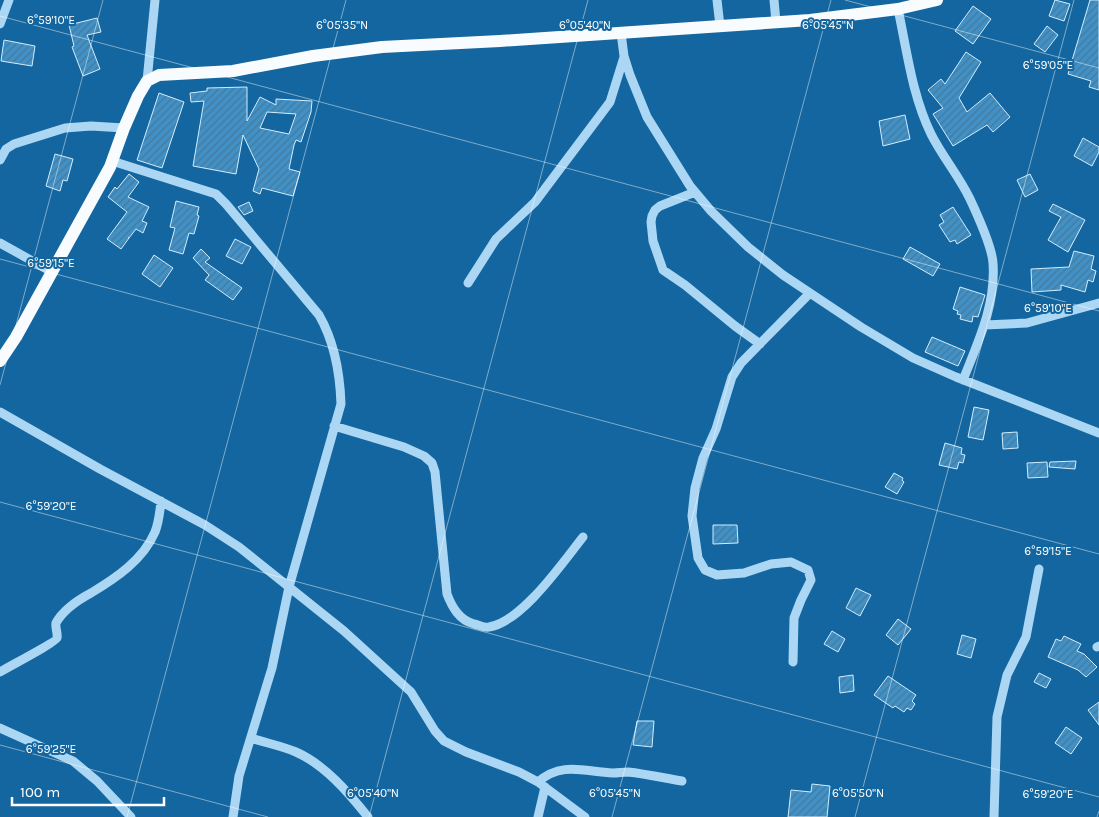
<svg xmlns="http://www.w3.org/2000/svg" width="1099" height="817" font-family="Karla,sans-serif">
<style>
.building{fill:url(#building-hatch);stroke:#d3edfd;fill-rule:evenodd}
.lines{fill:none;stroke-linecap:round;stroke-linejoin:round}
.minor{stroke:#abd7f4;stroke-width:9}
.major{stroke:#f8fcff;stroke-width:12}
.ticks{fill:none;stroke:#fff;stroke-width:1;stroke-opacity:0.45}
.ticks-label{font-size:12px;text-anchor:middle;fill:#fff;stroke:#13669f;stroke-width:4;stroke-linejoin:round;paint-order:stroke}
</style>
<defs>
<pattern id="building-hatch" width="6" height="6" patternUnits="userSpaceOnUse" patternTransform="scale(1.25)"><rect width="6" height="6" fill="#4191c6"/><path d="M-1 1l2-2M0 6l6-6M5 7l2-2" fill="none" stroke="#45799b"/></pattern>
</defs>
<rect width="100%" height="100%" fill="#13669f"/>
<path class="building" d="M1055,0L1070,4L1064,21L1049,16Z
M1090,0H1099V90L1089,87L1091,81L1068,74Z
M973,6L991,19L973,44L955,31Z
M97,18L101,32L87,35L100,69L83,76L72,47L74,46L69,25Z
M1047,26L1058,35L1045,52L1034,44Z
M4,40L35,46L32,66L1,61Z
M966,52L981,62L959,98L967,112L990,93L1010,117L993,132L987,125L953,146L933,114L943,108L928,90L941,79L945,84Z
M247,87V121L260,97L276,105V99L312,101L311,112L301,142L296,140L294,145L289,169L300,172L293,196L262,188L260,194L253,191L259,169L243,135L236,174L193,166L204,101L191,102L190,93L207,91V88ZM267,112L296,114L289,134L260,128Z
M159,93L184,102L162,168L137,160Z
M905,115L910,139L883,146L879,121Z
M1083,138L1099,147V152L1092,166L1074,156Z
M55,154L73,159L67,181L63,180L60,191L46,186Z
M129,174L139,182L128,197L149,207L142,221L147,223L143,233L136,229L129,238H128H129L121,249L107,239L127,212L108,197L115,187L117,189Z
M1030,174L1038,190L1025,197L1017,180Z
M176,201L199,207L197,215L199,216L194,234L189,233L183,254L169,250L175,228L170,227Z
M249,202L253,211L244,215L238,207Z
M1053,204L1085,220L1068,252L1048,240L1061,217L1049,211Z
M953,207L971,235L957,244L955,240L950,242L939,225L944,222L940,215Z
M235,239L251,247L242,264L226,256Z
M910,247L940,264L933,276L903,259Z
M201,249L210,258L205,262L242,288L233,300L205,280L209,275L193,258Z
M1074,251L1094,256L1091,269L1096,271L1093,282L1088,280L1085,292L1061,285V290L1032,292L1031,269L1069,267Z
M154,255L173,268L160,287L142,274Z
M960,287L985,295L978,317L973,316L972,322L960,319L961,315L957,314L958,311L953,309Z
M932,337L965,351L958,366L925,352Z
M974,407L989,410L983,440L968,437Z
M1017,432L1018,448L1003,449L1002,433Z
M945,443L962,448L961,454L965,455L963,463L959,462L957,469L939,465Z
M1076,461L1075,469L1049,467L1050,462Z
M1047,462L1048,477L1028,478L1027,463Z
M894,473L903,478L902,480L904,482L897,494L885,487Z
M713,525H737L738,543L713,544Z
M856,588L871,595L860,616L846,608Z
M898,619L911,629L898,645L886,635Z
M832,631L845,639L838,652L824,644Z
M962,635L976,639L971,658L957,654Z
M1064,636L1081,644L1077,651L1084,654L1097,667L1086,677L1078,670L1048,657L1056,639L1061,641Z
M1039,673L1051,679L1046,688L1034,682Z
M853,675L854,691L840,693L839,677Z
M888,676L916,695L912,701L915,704L911,710L907,708L904,712L895,706L893,708L874,695Z
M1099,702V725L1088,710Z
M637,721H654L652,747L633,745Z
M1066,727L1082,738L1071,754L1055,743Z
M812,784L830,786L827,817H788L791,790L811,792Z"/>
<g class="lines">
<path class="minor" d="M717,0L720,26
M774,0L776,22
M898,9C907,51 912,95 931,134C942,156 959,176 970,199C977,214 992,248 993,263C996,305 978,342 963,380
M0,24L9,0
M621,33L624,56L630,75L647,117L690,186L711,211L748,247L783,275L861,327L913,358L956,377L1099,433
M147,81L155,0
M0,160L6,149L14,144L65,128L91,126L124,128
M112,161L216,194L226,204L319,315C334,341 340,374 341,404L289,587L272,668L239,776L233,817
M695,192L660,206L655,210L652,216L651,222L653,241L663,270L685,285L735,326L760,344
M0,243L52,272
M468,283L496,239L535,202L610,102L624,57
M985,325L1027,323L1099,303
M0,412L100,469L205,525L239,547L344,631L411,692L435,731L444,741L466,752L519,772L538,782L585,817
M334,426L404,447L424,456L432,463L435,472L447,594C452,607 459,620 474,624C479,625 485,628 489,627C522,622 563,562 583,537
M1097,647L1099,646
M793,662L794,618L801,600L811,580L808,570L791,562L771,564L744,573L717,575L705,570L698,558L692,516L695,488L703,458L716,429L732,377L741,363L810,293
M0,672C8,667 56,642 57,638C58,633 55,628 56,623C63,610 78,600 91,593C116,578 143,560 155,532C159,522 160,511 161,501
M0,728L73,761L97,781L131,817
M251,738C266,743 282,746 296,752C325,765 348,792 368,817
M538,782C562,761 585,772 613,773C618,773 623,772 628,772C646,774 664,778 682,781
M538,817L545,787
M994,817L997,717L1007,675L1026,637L1039,569"/>
<path class="major" d="M0,361L16,337L110,167L124,128L138,96L147,81L159,75L233,71L313,56L382,47L500,41L810,20L898,9L937,0"/>
</g>
<path class="ticks" d="M845,0L1099,68M0,16L1099,311M0,259L1099,554M0,385L103,0M0,502L1099,797M0,745L268,817M127,817L346,0M369,817L588,0M612,817L831,0M855,817L1074,0M1097,817L1099,811"/>
<g class="ticks-label">
<text x="51" y="24">6°59'10"E</text>
<text x="342" y="29">6°05'35"N</text>
<text x="585" y="29">6°05'40"N</text>
<text x="828" y="29">6°05'45"N</text>
<text x="1048" y="69">6°59'05"E</text>
<text x="51" y="267">6°59'15"E</text>
<text x="1048" y="312">6°59'10"E</text>
<text x="51" y="510">6°59'20"E</text>
<text x="1048" y="555">6°59'15"E</text>
<text x="51" y="753">6°59'25"E</text>
<text x="373" y="797">6°05'40"N</text>
<text x="615" y="797">6°05'45"N</text>
<text x="858" y="797">6°05'50"N</text>
<text x="1048" y="798">6°59'20"E</text>
</g>
<path d="M12 797v8h152v-8" fill="none" stroke="#ffffff" stroke-width="2.5"/>
<text x="20" y="797" font-size="15" fill="#ffffff" stroke="#13669f" stroke-width="4" paint-order="stroke">100 m</text>
</svg>
